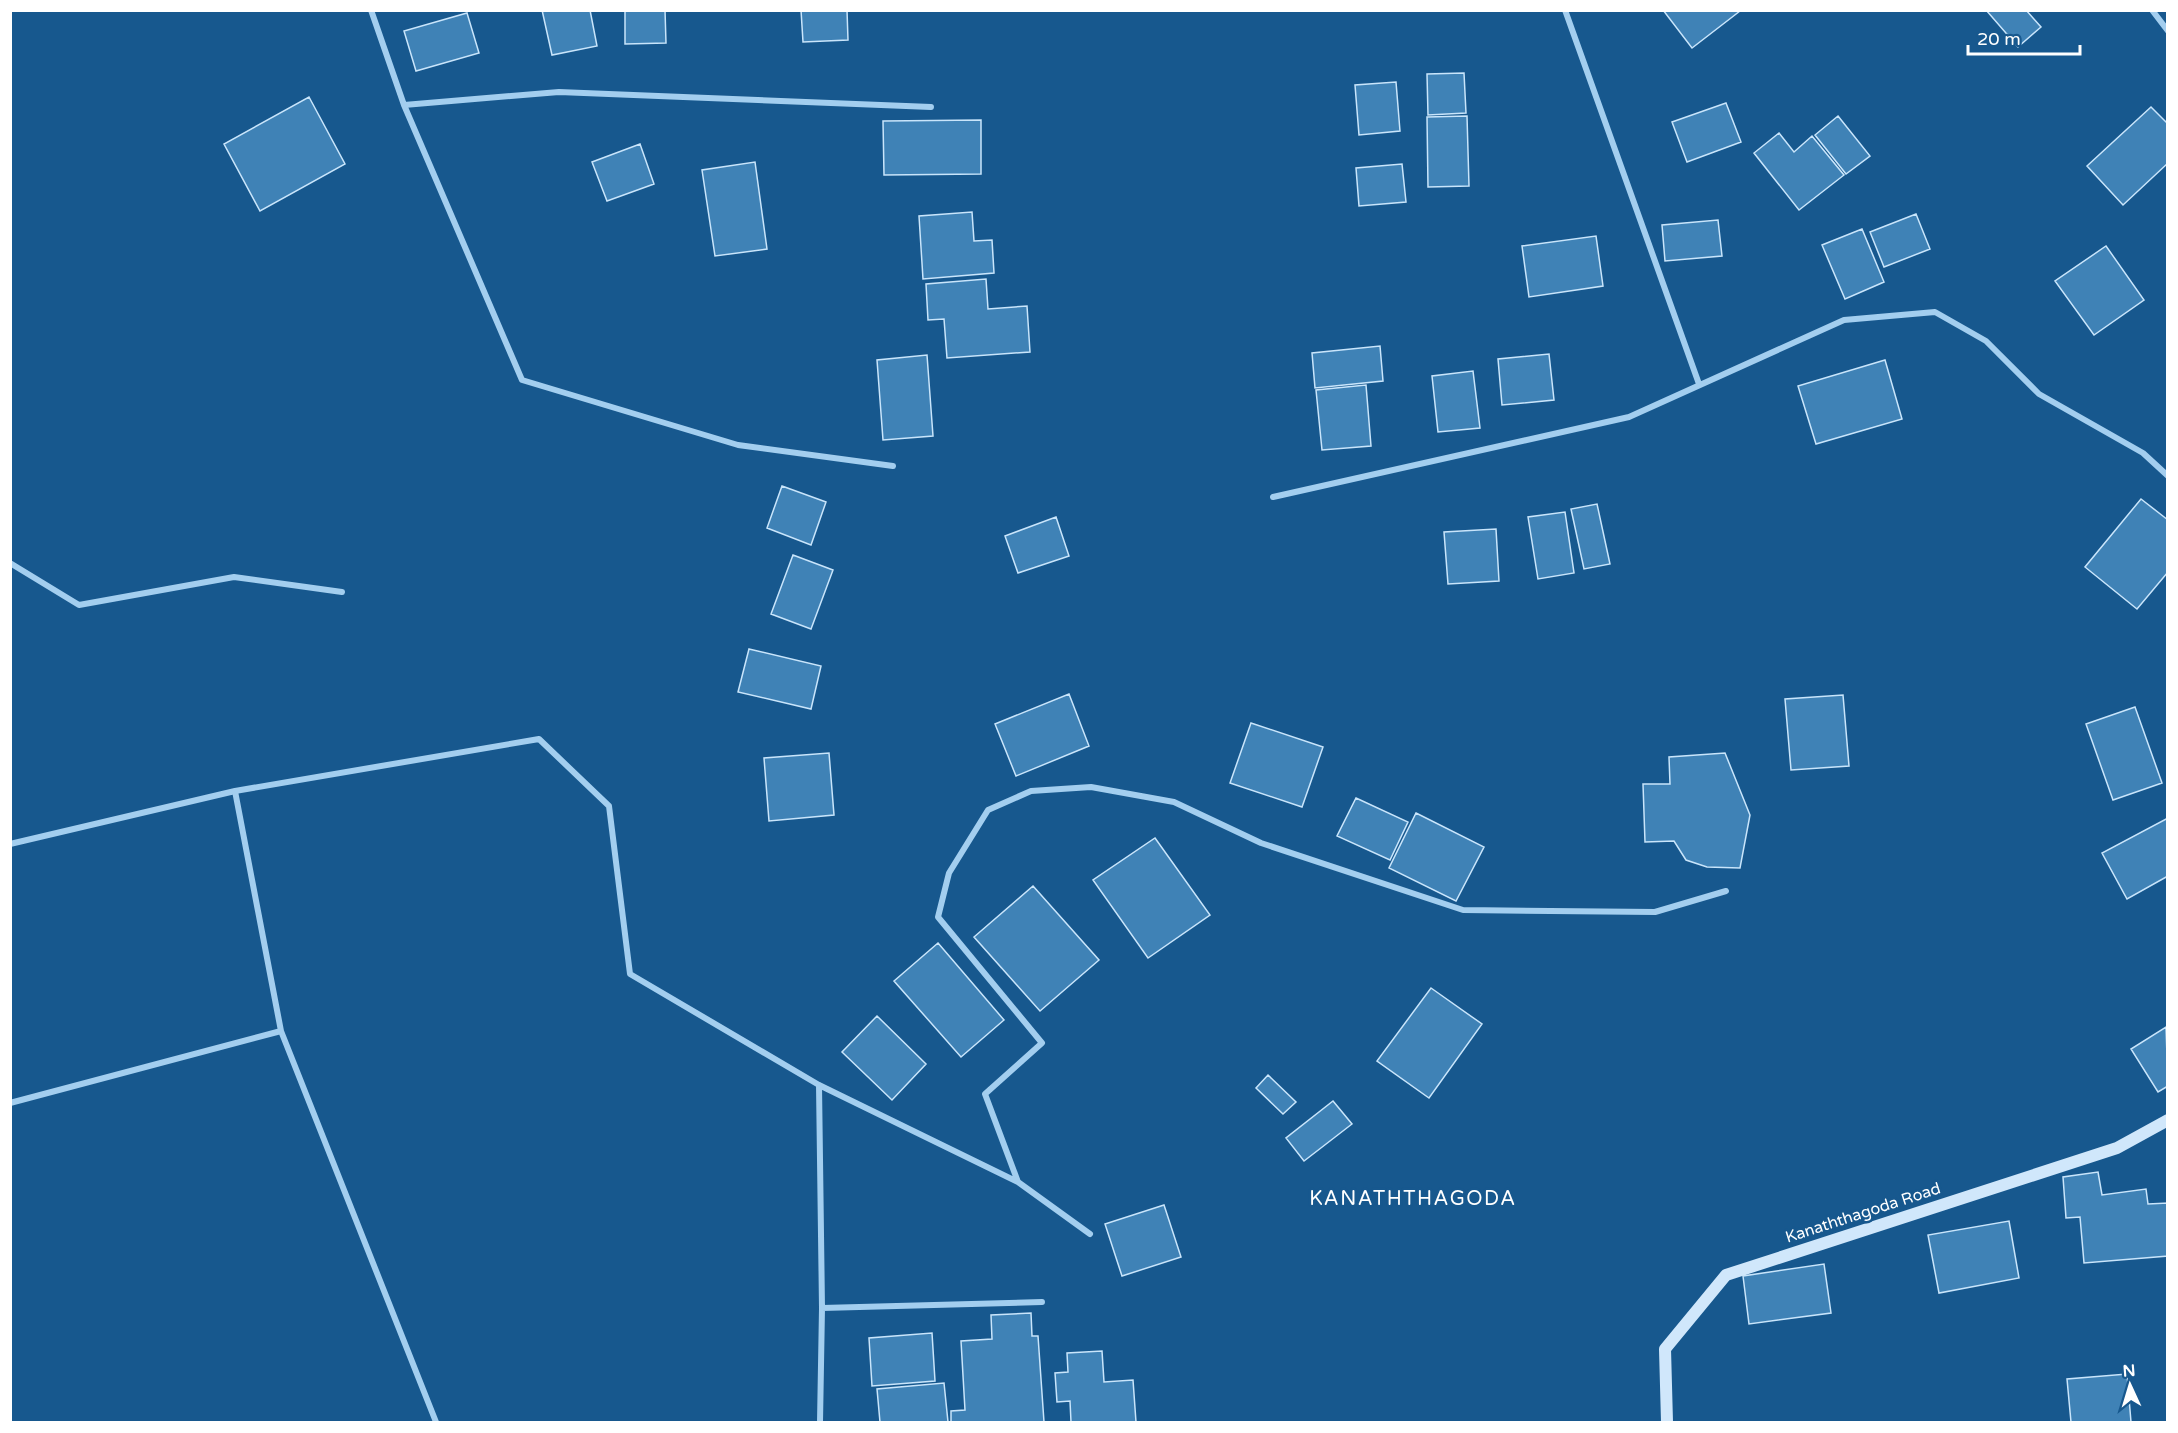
<svg xmlns="http://www.w3.org/2000/svg" width="2178" height="1433" font-family="'Varela Round',sans-serif">
<style>
.building{fill:#3f82b6;stroke:#c9e5fb;stroke-width:1.5}
.lines{fill:none;stroke-linecap:round;stroke-linejoin:round}
.street{stroke:#a3ceef;stroke-width:6}
.secondary{stroke:#d0e7fb;stroke-width:12}
.labels{text-anchor:middle;dominant-baseline:central;stroke-width:5;stroke-linejoin:round;paint-order:stroke}
.street-label{font-size:16px;fill:#fff;stroke:#17588e}
.quarter-label{font-size:20px;letter-spacing:1.5px;fill:#fff;stroke:#17588e}
</style>
<rect width="100%" height="100%" fill="#17588e"/>
<path class="building" d="M542,10H590L597,46L552,55Z
M625,10H665L666,43L625,44Z
M801,10H847L848,40L803,42Z
M1663,10H1739L1740,11L1692,48Z
M1986,10H2026L2041,27L2018,47Z
M467,13L479,53L416,71L404,31Z
M1464,73L1466,113L1428,115L1427,74Z
M1396,82L1400,131L1359,135L1355,85Z
M309,97L345,164L260,211L224,144Z
M1726,103L1741,142L1687,162L1672,122Z
M2151,107L2168,124V163L2123,205L2087,166Z
M1467,116L1469,186L1428,187L1427,117Z
M1838,116L1870,156L1846,174L1815,135Z
M981,120V174L884,175L883,121Z
M1779,133L1794,152L1812,136L1844,175L1799,210L1754,153Z
M640,144L654,184L607,201L592,162Z
M755,162L767,249L715,256L702,170Z
M1402,164L1406,202L1359,206L1356,168Z
M972,212L974,241L992,240L994,273L923,279L919,216Z
M1916,214L1930,249L1884,267L1870,232Z
M1718,220L1722,256L1665,261L1662,225Z
M1862,229L1884,282L1845,299L1822,245Z
M1596,236L1603,286L1529,297L1522,246Z
M2106,246L2144,300L2094,335L2055,281Z
M986,279L988,309L1027,306L1030,352L947,358L944,319L928,320L926,284Z
M1380,346L1383,381L1315,388L1312,353Z
M1549,354L1554,400L1502,405L1498,359Z
M927,355L933,436L883,440L877,360Z
M1885,360L1902,419L1816,444L1798,386Z
M1473,371L1480,428L1438,432L1432,376Z
M1366,385L1371,446L1322,450L1316,390Z
M782,486L826,502L811,545L767,528Z
M2141,499L2168,520V572L2137,609L2085,567Z
M1597,504L1610,564L1584,569L1571,509Z
M1565,512L1574,573L1538,579L1528,517Z
M1056,517L1069,556L1018,573L1005,536Z
M1496,529L1499,581L1448,584L1444,532Z
M793,555L833,570L811,629L771,614Z
M749,649L821,666L811,709L738,692Z
M1069,694L1089,746L1016,776L995,724Z
M1843,695L1849,766L1791,770L1785,699Z
M2135,707L2162,783L2113,800L2086,724Z
M1251,723L1323,747L1302,807L1230,783Z
M829,753L834,815L769,821L764,758Z
M1725,753L1750,815L1740,868L1707,867L1686,860L1674,841L1645,842L1643,784H1670L1669,757Z
M1356,798L1408,822L1390,860L1337,836Z
M1416,813L1484,847L1456,901L1389,868Z
M2168,818V876L2127,899L2102,853Z
M1155,838L1210,915L1148,958L1093,880Z
M1033,886L1099,960L1040,1011L974,937Z
M938,943L1004,1020L961,1057L894,981Z
M1431,988L1482,1024L1429,1098L1377,1061Z
M877,1016L926,1064L892,1100L842,1052Z
M2166,1027L2168,1086L2158,1092L2131,1049Z
M1268,1075L1296,1102L1283,1114L1256,1088Z
M1333,1101L1352,1124L1304,1161L1286,1138Z
M2098,1172L2102,1195L2146,1189L2148,1204L2168,1203V1256L2084,1263L2080,1217L2066,1218L2063,1177Z
M1164,1205L1181,1257L1122,1276L1105,1224Z
M2009,1221L2019,1278L1939,1293L1928,1235Z
M1824,1264L1831,1313L1749,1324L1743,1276Z
M1031,1313L1032,1336H1038L1044,1422H951V1411L965,1410L961,1341L992,1339L991,1315Z
M932,1333L935,1381L872,1386L869,1338Z
M1102,1351L1104,1382L1133,1380L1136,1422H1071L1070,1401L1057,1402L1055,1373L1068,1372L1067,1353Z
M2127,1374L2131,1422H2071L2067,1379Z
M944,1383L948,1422H880L877,1389Z"/>
<g class="lines">
<path class="street" d="M371,10L404,105L522,380L738,445L893,466
M1565,10L1699,384
M2152,10L2168,31
M404,105L559,92L931,107
M1273,497L1629,417L1844,320L1935,312L1986,341L2039,394L2143,453L2168,476
M10,563L79,605L234,577L342,592
M235,791L281,1031L436,1422
M10,844L235,791L539,739L609,806L630,974L819,1085L1018,1182L1090,1234
M819,1085L822,1308L820,1422
M10,1103L281,1031
M1018,1182L985,1094L1042,1043L938,917L949,873L988,810L1031,791L1091,787L1174,802L1261,843L1463,910L1655,912L1726,891
M822,1308L1042,1302"/>
<path class="secondary" d="M1667,1422L1665,1349L1726,1275L2117,1148L2168,1120"/>
</g>
<g class="labels">
<g class="street-label">
<text transform="translate(1863 1213) rotate(-18)">Kanaththagoda Road</text>
</g>
<g class="quarter-label">
<text x="1413" y="1199">KANATHTHAGODA</text>
</g>
</g>
<rect width="2178" height="1433" fill="none" stroke="#ffffff" stroke-width="24"/>
<g transform="translate(2130 1385) rotate(356)" stroke="#17588e" stroke-width="4.5" paint-order="stroke">
<path d="M0-4.5L10 22L0 15L-10 22Z" fill="#ffffff"/>
<text y="-9" font-size="16" font-weight="bold" text-anchor="middle" fill="#ffffff">N</text>
</g>
<path d="M1968 45v9h112v-9" fill="none" stroke="#ffffff" stroke-width="3"/>
<text x="1977" y="45" font-size="18" fill="#ffffff" stroke="#17588e" stroke-width="4.5" paint-order="stroke">20 m</text>
</svg>
